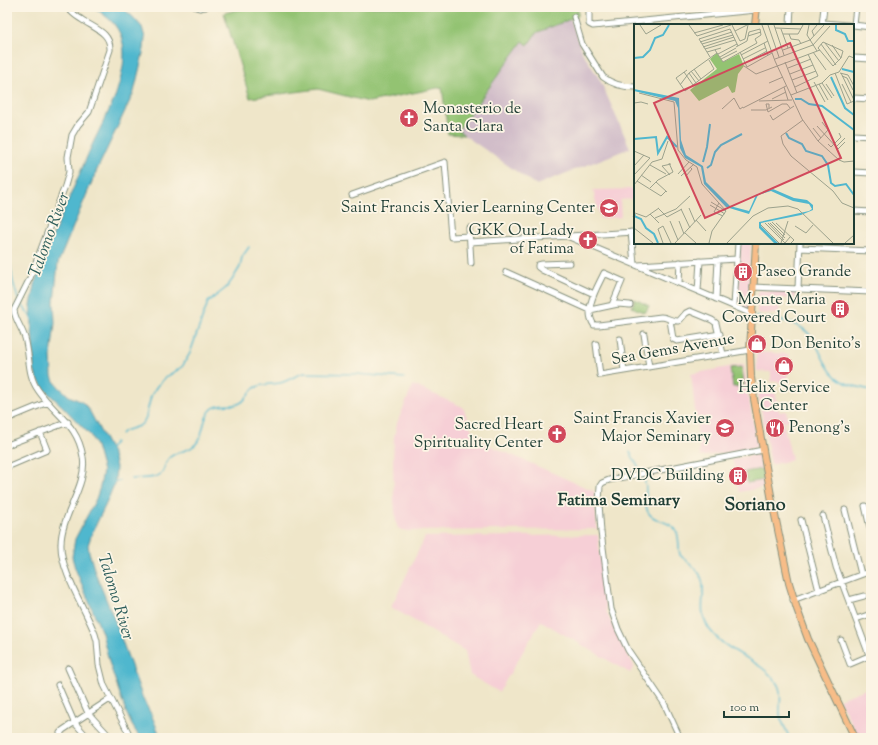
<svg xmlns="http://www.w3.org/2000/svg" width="878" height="745" font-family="'Sorts Mill Goudy',serif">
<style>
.built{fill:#f6cfd6}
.industrial{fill:#d1bdc9}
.green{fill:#93c372;stroke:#598053}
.water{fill:#50b7ce;stroke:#387a81}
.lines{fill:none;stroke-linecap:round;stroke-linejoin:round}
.stream{stroke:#50b7ce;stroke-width:1.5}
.minor-casing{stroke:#87927e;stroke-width:7}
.major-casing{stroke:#87927e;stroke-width:8}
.minor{stroke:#fff;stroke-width:5}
.major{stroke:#f7bd88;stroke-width:6}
.labels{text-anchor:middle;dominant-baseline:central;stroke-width:3.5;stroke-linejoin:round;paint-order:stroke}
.poi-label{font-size:16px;fill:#1f3d34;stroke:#fcf5e5;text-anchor:end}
.street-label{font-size:16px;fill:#1f3d34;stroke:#fcf5e5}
.water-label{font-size:17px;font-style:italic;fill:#2b5c5a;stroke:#fcf5e5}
.neighbourhood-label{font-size:17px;font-weight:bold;fill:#1f3d34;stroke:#fcf5e5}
.quarter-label{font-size:18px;font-weight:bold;fill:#1f3d34;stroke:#fcf5e5}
.inset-river{fill:none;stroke:#50b7ce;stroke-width:2}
.inset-road{fill:none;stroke:#9ca28d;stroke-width:1}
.view{fill:#d1495b;fill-opacity:0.15;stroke:#d1495b;stroke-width:2}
.inset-edge{fill:none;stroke:#1f3d34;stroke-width:2}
</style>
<rect width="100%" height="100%" fill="#fcf5e5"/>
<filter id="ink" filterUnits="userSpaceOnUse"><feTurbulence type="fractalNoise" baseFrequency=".025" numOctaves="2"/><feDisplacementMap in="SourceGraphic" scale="8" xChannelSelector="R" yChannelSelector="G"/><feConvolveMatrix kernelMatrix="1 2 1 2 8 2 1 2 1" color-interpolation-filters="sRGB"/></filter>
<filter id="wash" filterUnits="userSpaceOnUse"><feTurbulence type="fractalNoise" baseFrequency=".012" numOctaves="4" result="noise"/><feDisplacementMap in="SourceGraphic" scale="16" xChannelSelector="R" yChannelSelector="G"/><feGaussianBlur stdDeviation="0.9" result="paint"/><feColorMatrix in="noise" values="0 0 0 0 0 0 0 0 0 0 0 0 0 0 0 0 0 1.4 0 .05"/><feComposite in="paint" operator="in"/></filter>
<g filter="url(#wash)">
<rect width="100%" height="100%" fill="#efe6c9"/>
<path class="built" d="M634,189V199L620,200L621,217L600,219L593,190Z
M740,243H751L748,310L736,305Z
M758,290L795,292V299L780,298L779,314L757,313Z
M756,352L789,354L787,383L771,381V372L757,371Z
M744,364L748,395L758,447L700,457L691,374Z
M413,385L463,407L475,439L594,491L597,529L408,531L402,530L398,528L396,523L394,501L393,461L394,437L397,423Z
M775,390L779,412L786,411L789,420L783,422L792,460L771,465L758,392Z
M759,454L765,487L739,492L732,459Z
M598,535L606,611L610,620L634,666L630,673L541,621L499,692L470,675L465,651L391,607L425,537Z
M871,687V738H859L839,699Z"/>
<path class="industrial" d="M570,18L582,52L600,80L630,148L536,185L458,131L523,41L528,45L536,33Z"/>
<path class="green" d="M249,7H578V16L536,33L528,45L523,41L458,130L464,135L448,134L442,87L369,102L318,89L250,98L224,13Z
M635,299L649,306L645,313L632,307Z
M742,367L744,386L733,387L730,368Z
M762,469L764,480L747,483L745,472Z"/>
<path class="water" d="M94,7H121L131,15L142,27L145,38L144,49L134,92L96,172L58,263L54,302L55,323L51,356L52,376L54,381L59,387L69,396L82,402L88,408L113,455L116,467L115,482L106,504L92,533L88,545L89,552L95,572L115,621L143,699L151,714L161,738H140L132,725L126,712L110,665L102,633L75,568L72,557L75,539L96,499L100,487L103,471L96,446L91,436L62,406L44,389L37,378L34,370L31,305L36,280L42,261L92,145L114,100C122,76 133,42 111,21C106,16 100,12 94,7Z
M352,736H369L394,738H342Z"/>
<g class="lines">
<path class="stream" d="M7,242L13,282L18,299
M20,302L33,320
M756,317C780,319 806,321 817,346C822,356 826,367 834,375C844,385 858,387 871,390
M121,434L124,431L139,426L143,423L146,417L151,396L157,386L166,377L182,367L190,353L208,302L226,288L232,280L240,267L242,257L249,247
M109,450L115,442
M630,452L641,472
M642,476C645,480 646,486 646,491C647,498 644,505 648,512C653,522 669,520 676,530C680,538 678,547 680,555C687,562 697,567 701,577C708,593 696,608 708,627C725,654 762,658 778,685C783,695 779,705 780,715C782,724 787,730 789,738
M131,479C139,478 150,479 158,476C165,473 164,463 169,458C178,449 191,453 199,440C204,430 203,417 212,409C219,403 230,407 238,404C246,401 248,394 253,389C261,383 271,385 280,383C289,381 295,375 304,373L357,374L404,378
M114,482L120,481"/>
</g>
</g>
<g filter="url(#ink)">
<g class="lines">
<defs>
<path id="minor" d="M66,7C71,11 75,16 81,19C93,28 111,32 110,50L89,112L78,125L72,135L68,157L69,172L65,186L30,278L14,310C15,320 22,328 25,338C30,355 27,375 38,390C55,415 78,424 83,457C88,485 61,515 61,544C60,571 85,608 95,634L97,641L99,665L104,685L128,732L130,738
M196,7L200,8L205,7
M589,7V24L593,26L756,10
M574,17L582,44L603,77C613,85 623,87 635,87
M823,23L848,25
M790,25L791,7
M822,25L824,7
M853,25L871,27
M854,25L856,7
M853,58L871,59
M853,98L871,99
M853,135L871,136
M853,172L871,173
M352,195L445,162L451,237L470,236
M853,211L871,212
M469,228L471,263
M631,232L634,264
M567,236L752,314
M470,242L635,232
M800,248L871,251
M570,263L542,264L538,265V267L542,270L594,294
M638,265L737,259
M506,272L590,310L618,304L630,305
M679,283L680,262
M753,287L871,292
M798,288L800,243
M698,291L700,261
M716,299L718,260
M612,305L622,281L604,273C597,288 583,309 594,325H599L661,317C668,317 672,322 679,321L686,313L690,311L712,320L716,323L723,354
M734,306L738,243
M670,320L673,339L677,341L720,334
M644,334L649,367
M620,339L624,371
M596,344L600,375L750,350
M7,419L48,402
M7,445L68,422
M7,467L47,450L40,432
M865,506L871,532
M845,510L861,574
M823,516L836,567L871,660
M801,520L819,591
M793,600L871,571
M849,600L864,596
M856,619L871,614
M841,640L850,664L871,655
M68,668L88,713L111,738
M58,685L74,722L88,738
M63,738L60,733L63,730L110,699
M680,738L664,703L628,650L618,629L611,609L601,532L599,503L600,486L602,483L609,480L763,450"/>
<path id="major" d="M755,25L757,7
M756,243L750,350L751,377L754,399L772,501L789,583L797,609L808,639L855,738"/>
</defs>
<use href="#minor" class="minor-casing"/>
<use href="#major" class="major-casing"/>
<use href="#minor" class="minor"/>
<use href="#major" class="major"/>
</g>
</g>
<defs>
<symbol id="church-disc" viewBox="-11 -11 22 22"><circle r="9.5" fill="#d1495b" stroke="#fcf5e5"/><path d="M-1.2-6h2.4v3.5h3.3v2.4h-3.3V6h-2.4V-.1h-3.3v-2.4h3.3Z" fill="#fff"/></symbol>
<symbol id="school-disc" viewBox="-11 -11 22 22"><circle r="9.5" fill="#d1495b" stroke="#fcf5e5"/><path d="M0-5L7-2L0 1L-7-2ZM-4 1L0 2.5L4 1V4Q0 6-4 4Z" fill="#fff"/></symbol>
<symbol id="building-disc" viewBox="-11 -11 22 22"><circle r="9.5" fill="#d1495b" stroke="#fcf5e5"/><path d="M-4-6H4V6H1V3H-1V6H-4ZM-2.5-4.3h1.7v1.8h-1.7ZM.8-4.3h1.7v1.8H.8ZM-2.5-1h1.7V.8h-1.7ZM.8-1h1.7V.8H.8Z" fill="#fff"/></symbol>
<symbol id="shop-disc" viewBox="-11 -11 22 22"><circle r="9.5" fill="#d1495b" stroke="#fcf5e5"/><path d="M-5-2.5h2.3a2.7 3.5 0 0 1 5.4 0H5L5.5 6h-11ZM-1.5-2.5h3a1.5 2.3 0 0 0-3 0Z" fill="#fff"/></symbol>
<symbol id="university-disc" viewBox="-11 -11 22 22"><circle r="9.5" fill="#d1495b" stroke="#fcf5e5"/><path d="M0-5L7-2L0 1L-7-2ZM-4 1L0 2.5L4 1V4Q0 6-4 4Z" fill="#fff"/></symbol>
<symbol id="restaurant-disc" viewBox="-11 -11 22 22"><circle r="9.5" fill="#d1495b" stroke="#fcf5e5"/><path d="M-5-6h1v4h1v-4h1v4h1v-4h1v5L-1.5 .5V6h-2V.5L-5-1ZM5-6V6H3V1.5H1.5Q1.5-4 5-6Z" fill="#fff"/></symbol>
</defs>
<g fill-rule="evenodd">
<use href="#church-disc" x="398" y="107" width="22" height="22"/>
<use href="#school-disc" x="598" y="197" width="22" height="22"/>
<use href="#church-disc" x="577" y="229" width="22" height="22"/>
<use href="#building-disc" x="732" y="261" width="22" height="22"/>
<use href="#building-disc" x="829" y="298" width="22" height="22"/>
<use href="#shop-disc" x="746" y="333" width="22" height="22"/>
<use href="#shop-disc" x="773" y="355" width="22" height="22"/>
<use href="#university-disc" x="714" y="417" width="22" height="22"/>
<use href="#restaurant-disc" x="764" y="417" width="22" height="22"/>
<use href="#church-disc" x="546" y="423" width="22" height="22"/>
<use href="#building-disc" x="727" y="465" width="22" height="22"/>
</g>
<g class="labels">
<g class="poi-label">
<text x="423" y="109" text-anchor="start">Monasterio de<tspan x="423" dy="18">Santa Clara</tspan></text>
<text x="595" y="208">Saint Francis Xavier Learning Center</text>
<text x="574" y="231">GKK Our Lady<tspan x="574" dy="18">of Fatima</tspan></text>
<text x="757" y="272" text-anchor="start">Paseo Grande</text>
<text x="826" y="300">Monte Maria<tspan x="826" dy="18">Covered Court</tspan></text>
<text x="771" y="344" text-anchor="start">Don Benito's</text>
<text x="784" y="388" text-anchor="middle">Helix Service<tspan x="784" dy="18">Center</tspan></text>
<text x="711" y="419">Saint Francis Xavier<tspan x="711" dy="18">Major Seminary</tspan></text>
<text x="543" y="425">Sacred Heart<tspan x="543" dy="18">Spirituality Center</tspan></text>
<text x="789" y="428" text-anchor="start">Penong's</text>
<text x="724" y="476">DVDC Building</text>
</g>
<g class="street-label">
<text transform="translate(673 350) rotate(-10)">Sea Gems Avenue</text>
</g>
<g class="water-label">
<text transform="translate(50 235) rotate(-70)">Talomo River</text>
<text transform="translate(115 597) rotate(73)">Talomo River</text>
</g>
<g class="neighbourhood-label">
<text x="619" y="501">Fatima Seminary</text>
</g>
<g class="quarter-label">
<text x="755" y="506">Soriano</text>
</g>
</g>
<g transform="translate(634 24)">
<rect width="220" height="220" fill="#efe6c9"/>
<path d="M83,29L89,38L105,30L110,42L104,50L101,68L98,69L94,62L65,77L56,66L83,45L76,35Z" fill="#93c372"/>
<path d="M0,65L45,74L47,116L52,131L69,142L72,158L96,182L115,187L122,171L139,165L160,174L173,176L179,181V186L167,191L127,199V202L144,219H140L125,204V198L175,187L178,185L175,180L159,177L137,167L124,171L115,190L92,183L70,160L67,143L51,134L46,124L44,84L41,77L0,67Z" fill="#50b7ce"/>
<path class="inset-river" d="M202,1V6L211,10L214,17H220M0,34L9,33L16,26L21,14L29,11L35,1M208,45L220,48M197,53L211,84L220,91M161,75H167L175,80L188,82L220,106M152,109L155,114L168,120L172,127L188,132L194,141L197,159L201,162L212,160L220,171M0,115L22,113L24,129L33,113L43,123M69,138L73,123L76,100M73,144L77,141L81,128L87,121L108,110M1,190L0,192L7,195L12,204L20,210L24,219"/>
<path class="inset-road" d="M6,1L12,10L27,1M55,1L63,12L97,1M98,1L106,17L111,15L114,1M128,1L141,37L168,95L184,117L205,136L210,138L220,137M134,1L145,33M140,1L150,31M175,1L173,11L183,27M141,4L167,5M147,5L154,24M101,7L113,1M60,9L89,1M149,10H164L169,1M155,10L157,15L165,16L167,20M114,12L127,8M180,12L178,7L183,1M66,18L98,8M189,18L209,27L207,34L199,42L184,24ZM130,19L134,31M191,19L205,37M68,20L99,11M187,20L202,41M198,21L207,34M69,23L100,13M71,25L101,16M81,26L89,38L123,19L121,15L127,11L126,5L115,8L113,17L102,23M149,26L176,16L190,1M73,28L87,24M106,28L113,43L138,29M179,28L192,46M84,30L103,20M107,31L134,17M76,33L65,15L96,5L104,22M86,33L102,24M87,35L103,27M109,35L131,24M141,35L179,21L196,2M151,38L163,69M111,39L133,27M110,42L122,50L186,26M154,44L177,35M60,45L67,55M53,46L42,54L51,67L80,45L75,36M57,47L65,57M50,48L59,61M55,49L62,59M201,49L213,80L220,77M206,49L214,51L220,62M207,49L220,76M156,50L179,41M208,52L213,54L219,66M158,56L182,47M180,58L191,78M135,59L149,53M188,59L198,74M185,60L194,76M192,60L200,72M208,60L217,78M46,61L55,49L83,29M150,63L154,76M161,63L184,52L174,30M5,69L40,78L44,126L52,136L63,143L68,160L92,187M157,71L188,59L196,51L205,48L215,32L220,34M138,75L152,68M125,77L158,76M0,79L7,78L14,80M109,84L152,62M135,84V80H132L134,88L148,80H153L156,84M88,85L100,74L106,85L109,83M117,86H132L138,83M136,91L139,96L160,82M169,96L147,112L149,120L157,132L199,167L208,179L220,184M183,102L204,125L211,118M179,104L187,114M184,117L194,106L188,98M194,120L197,123L207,113L205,109M202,123L211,114M0,127L16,134L0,151M16,141L32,150M0,142L10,131M44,150L55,138M7,151L17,158M36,151L28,142L37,140M47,152L60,140M52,152L58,145L56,143M3,157L27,172L32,167M22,158L33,168M0,161L18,138L28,135L34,117M16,164L24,156L39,148L35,139M77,178L92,187M85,179L80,188L89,192M76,181L91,190M24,184L33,193L48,185M55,184L61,198M47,185L56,204M1,189L12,193L25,184M16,190L25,199M21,194L42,185L56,172M62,196L72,207M36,197L44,216M45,197L50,210M138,198L151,211M131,199L151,219L156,213M134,199L150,216M136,199L151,214M142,199L160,216L157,219M127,201L145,219M161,202L172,209L179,201M0,204L19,219M51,209L62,219M29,219L24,205L29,202L37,219M41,219L67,191M75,219L78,207L92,187M93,219L119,192L134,184L154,182L164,185L199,219M147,219L154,197M211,219L220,211"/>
<path class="view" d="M156,19L207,134L71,194L20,79Z"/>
<rect width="220" height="220" class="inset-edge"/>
</g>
<rect width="878" height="745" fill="none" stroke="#fcf5e5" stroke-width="24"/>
<path d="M724 711v6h65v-6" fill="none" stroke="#1f3d34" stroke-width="2"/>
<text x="730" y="711" font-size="12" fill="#1f3d34" stroke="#fcf5e5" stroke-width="3" paint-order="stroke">100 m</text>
</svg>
